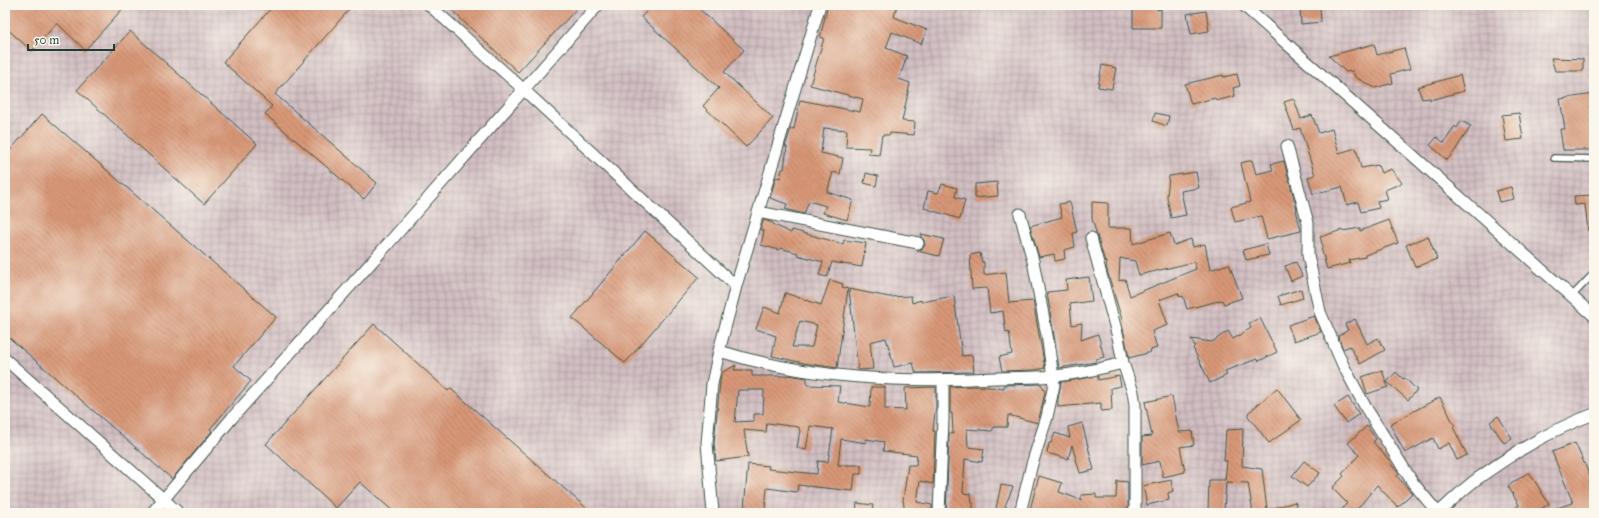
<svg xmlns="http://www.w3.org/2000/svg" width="1599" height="518" font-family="'IM FELL Great Primer',serif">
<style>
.industrial{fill:url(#industrial-grid)}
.building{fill:url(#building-back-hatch);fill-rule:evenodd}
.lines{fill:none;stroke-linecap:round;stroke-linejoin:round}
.service-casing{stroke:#3f5549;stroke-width:8}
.minor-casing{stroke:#3f5549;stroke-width:13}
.service{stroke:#fff;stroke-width:5.5}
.minor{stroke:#fff;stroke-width:11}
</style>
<defs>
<pattern id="industrial-grid" width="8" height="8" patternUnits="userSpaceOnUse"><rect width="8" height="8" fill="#d2bec2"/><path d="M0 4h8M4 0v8" fill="none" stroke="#aa9c9e"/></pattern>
<pattern id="building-back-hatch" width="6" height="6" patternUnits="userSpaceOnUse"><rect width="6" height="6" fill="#d89777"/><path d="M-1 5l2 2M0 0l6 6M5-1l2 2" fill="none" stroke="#af7c62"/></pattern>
</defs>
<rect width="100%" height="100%" fill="#fbf7ec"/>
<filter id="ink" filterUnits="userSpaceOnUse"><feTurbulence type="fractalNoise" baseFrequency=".025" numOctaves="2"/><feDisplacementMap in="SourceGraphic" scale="8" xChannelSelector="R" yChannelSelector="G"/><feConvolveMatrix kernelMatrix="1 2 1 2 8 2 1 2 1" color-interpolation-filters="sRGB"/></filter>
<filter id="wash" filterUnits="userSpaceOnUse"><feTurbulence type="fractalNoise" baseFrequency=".012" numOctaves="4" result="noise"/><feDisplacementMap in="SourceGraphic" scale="16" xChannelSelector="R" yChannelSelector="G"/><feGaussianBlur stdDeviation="0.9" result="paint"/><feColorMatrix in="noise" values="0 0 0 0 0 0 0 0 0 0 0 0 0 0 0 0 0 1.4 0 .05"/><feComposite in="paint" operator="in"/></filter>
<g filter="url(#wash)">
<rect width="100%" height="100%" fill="#f2ddbf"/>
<path class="industrial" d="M5,5H1594V513H5Z"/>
<g id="blocks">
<path class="building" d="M5,5H126L85,50L57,23L32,51L5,27Z
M274,5H353L275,94L377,183L364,199L265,114L272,106L223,62Z
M446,5H580L518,72Z
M653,5H695L744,50L724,72L773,118L746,147L703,106L719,88L641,17Z
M828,5H897L894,17L927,30L921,44L892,32L886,48L907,56L899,79L910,83L902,121L915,122L914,135L890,133V135H882L879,155L869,154L870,148L846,147L847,130L824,128L821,153L843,158L840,174L833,172L827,192L853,200L847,220L823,213L826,206L809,201L804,214L785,209L787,204L770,198L776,177L780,178L782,169H784L787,147H785L791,128L794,129L800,100L860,112L863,99L810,85L824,38L820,37Z
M1133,5H1158L1157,10L1161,9V28H1133Z
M1320,7L1321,22L1301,24L1300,8Z
M1206,11L1209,31L1191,34L1187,14Z
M130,31L257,144L204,204L77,90Z
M1374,44L1377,55L1404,48L1410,69L1391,74L1393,83L1375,88L1355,77L1353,71L1346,72L1329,56Z
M1551,58L1583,59V71H1555Z
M1102,65L1116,68L1112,89L1098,87Z
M1237,74L1240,86L1233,88L1235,96L1216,101L1215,98L1191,104L1185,84L1223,75V77Z
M1460,75L1464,91L1430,100V98L1422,99L1418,87Z
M1594,94V137H1592L1593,150H1563L1560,129H1565L1560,99Z
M1294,99L1301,119L1312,115L1319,133L1332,129L1339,153L1356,148L1361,168L1378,165L1381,173L1391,169L1402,183L1385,190L1388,199L1377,201L1379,208L1361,212L1358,202L1347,205L1342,187L1313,194L1308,177L1315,175L1300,128L1294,130L1284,102Z
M1155,113L1169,116L1167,126L1153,121Z
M1519,113L1523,139L1506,141L1502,115Z
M42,114L276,317L234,366L251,381L210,429L212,431L172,479L5,334V156Z
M1461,121L1471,126L1454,152L1447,160L1430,145L1437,137L1444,143L1455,126L1457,128Z
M1252,160L1256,174L1273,170L1271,164L1284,161L1297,209L1296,210L1301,231L1267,239L1261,216L1235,222L1231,207L1250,202L1241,163Z
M1196,172L1199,188L1181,191L1186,215L1171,218L1167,197L1169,176Z
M866,173L878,176L876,186L864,183Z
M997,182L998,196L975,198V184Z
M942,184L957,188L955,197L965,200L960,219L924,208L928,191L938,193Z
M1511,187L1514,199L1499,202L1496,191Z
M1594,195V230L1588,231L1585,204L1575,205L1574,196Z
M1070,202L1077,232L1073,233L1075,247L1064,250L1065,259L1055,261L1054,254L1039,257L1030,226L1062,217L1059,204Z
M1092,202L1108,203V228H1132L1133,244L1170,233L1174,245L1191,239L1193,247L1205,244L1210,270L1229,264L1242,298L1224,304L1222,300L1187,309L1183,296L1180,297L1178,293L1159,300L1168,325L1152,331L1157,348L1150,350L1151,352L1129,358L1122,324L1123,323L1106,267L1107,262H1105L1092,219ZM1120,258L1135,261L1139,275L1194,262L1196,269L1130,296L1125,279L1119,281Z
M764,220L773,223V224L791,233L792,230L843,244L844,240L866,243L862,267L832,262L827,277L819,275L823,262L797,255L798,253L780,248L779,250L761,245L764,231L760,229Z
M1389,220L1398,243L1365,255V257L1349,260L1350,263L1327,269L1321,248L1323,247L1320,237L1342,230V231L1360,228V231Z
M645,231L699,277L625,363L572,318Z
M921,234L944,239L939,256L917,251L923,248L925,245L924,240L921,237Z
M1428,236L1437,259L1415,267L1406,245Z
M1266,244L1269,255L1246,260L1243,250Z
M980,253L982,262H984V275L1006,272L1009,303L1033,301L1045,368L1034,370L1002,371L999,357L1012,354L1009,332L1006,333L1003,311L990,313L987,288L972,289L970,255Z
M1296,262L1302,276L1291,281L1285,266Z
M1089,277L1092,301L1070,304L1072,325L1082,323L1081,340L1098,334L1104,357L1096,359V362L1059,368L1047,292L1067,290L1066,280Z
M830,280L843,284L842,287L848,289L837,368L804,363L772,356L776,336L756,329L764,307L780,313L785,293L821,305ZM800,321L817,325L812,347H792Z
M849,289L889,297L911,296L912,303L921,300V302L954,296L962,356L972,355L974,372L916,373L913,363L894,367L886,338L870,342L873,369L858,370Z
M1301,289L1303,298L1281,305L1278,296Z
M1314,316L1321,332L1294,341L1288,325Z
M1260,318L1277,352L1259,361L1257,359L1225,371L1227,375L1210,383L1193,348L1195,346L1191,339L1212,342L1228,331L1233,339L1251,328L1249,323Z
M1355,319L1367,344L1378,338L1385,350L1360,364L1350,346L1343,349L1338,336L1348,330L1345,324Z
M374,324L448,391L450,388L592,513H395L360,482L336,508L266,444Z
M736,365L734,370H752V376H787V375H789L807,378V385L840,386L838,402L870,407L871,387H885V409L906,410L905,388L936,387V412H935L933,431H935L933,484L920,481L917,502L932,505V513H905L903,500L908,465H916L917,455L883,451L884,442L866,439V443L841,439L838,465H861V474H855L853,491L798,485L797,492L767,488L765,509L744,508L748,464L769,466L768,469L817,474L818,461L828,462L833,429L810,426L806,450L797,448L800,430L799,429V427L767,423L766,432L744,430L748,457L716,461L714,443L721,373ZM738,390H764L763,414H754V421L735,422Z
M1382,370L1388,387L1367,394L1362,377Z
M1396,372L1403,379L1405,378L1417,390L1408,400L1387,382Z
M1098,376V380L1119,376L1121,386L1111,388L1112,410L1101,411V403L1058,407V399L1061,382Z
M1041,384L1045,392L1038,423L1008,415L1007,427H994L992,431L967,429L968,447L984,449L982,462L965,459L963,493L971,494L972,503H973V513H946L949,433L953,434L952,413H950V387L975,386L1004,388V385Z
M1277,388L1301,420L1269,443L1248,416V413Z
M1172,396L1179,432L1192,431L1194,445L1180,447L1185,472L1163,477L1160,461L1142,465V437L1152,436L1145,402Z
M1348,397L1359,414L1346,423L1334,406Z
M1440,397L1455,426L1453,427L1467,455L1457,460L1449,443L1438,449L1433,438L1405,453L1390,424Z
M1498,416L1512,438L1504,443L1490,422Z
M1082,423L1094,470L1080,473L1072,445L1068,459L1047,453L1049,443H1051L1055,433L1070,438L1068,427Z
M1367,426L1376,439L1373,442L1390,461L1389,462L1399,474L1397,476L1412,493L1398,507L1377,485L1354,513H1339L1347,503L1332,488L1344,476L1342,474L1359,455L1348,443Z
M1243,429L1242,466L1262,469L1267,510L1295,502L1299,513H1253L1248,483L1226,482L1224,510H1208L1209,480H1225L1227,461H1224L1226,430Z
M1575,443L1591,478L1594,477V513H1547V511L1573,503L1552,452Z
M1304,461L1320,473L1307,487L1292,476Z
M1529,472L1549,504L1534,513H1509L1519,505L1508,486Z
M1039,476L1062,483L1059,492L1081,500V495L1096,494V498H1116L1117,481L1128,482V513H1029Z
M1171,480L1173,491L1168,493L1169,500L1147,505L1143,486Z
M1001,485L1013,487L1005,506L1013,511V513H995Z
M857,503L873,505L872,513H856Z"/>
</g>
</g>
<g filter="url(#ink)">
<use href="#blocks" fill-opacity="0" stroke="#3f5549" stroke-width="1"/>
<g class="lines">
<defs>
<path id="service" d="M1554,158L1594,159
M1572,296L1594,273"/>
<path id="minor" d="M429,5L523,89L736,286
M1243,5L1594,316
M1287,146L1308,223V255L1320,312L1343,365L1366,408L1413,483L1438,513
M758,212L918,243
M1091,238L1118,337L1123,363L1133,392L1135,405V513
M719,351C809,379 903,383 996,378C1015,377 1035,378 1054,376C1077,374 1100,369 1123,363
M5,359L179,513
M152,513L232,418L387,245L598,5
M713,513L707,443L712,384L719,351L736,286L820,5
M939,513L943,419V380
M1020,513L1032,464L1047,417L1054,385L1048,341L1033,261L1020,214
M1438,513C1451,502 1463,489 1477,479C1513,453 1552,429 1594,414"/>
</defs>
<use href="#service" class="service-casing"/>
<use href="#minor" class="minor-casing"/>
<use href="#service" class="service"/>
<use href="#minor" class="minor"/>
</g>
</g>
<rect width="1599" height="518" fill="none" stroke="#fbf7ec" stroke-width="20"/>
<path d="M28 44v6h86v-6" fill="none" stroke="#1f3d34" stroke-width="2"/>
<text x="34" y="44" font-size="12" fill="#1f3d34" stroke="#fbf7ec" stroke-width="3" paint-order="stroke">50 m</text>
</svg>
